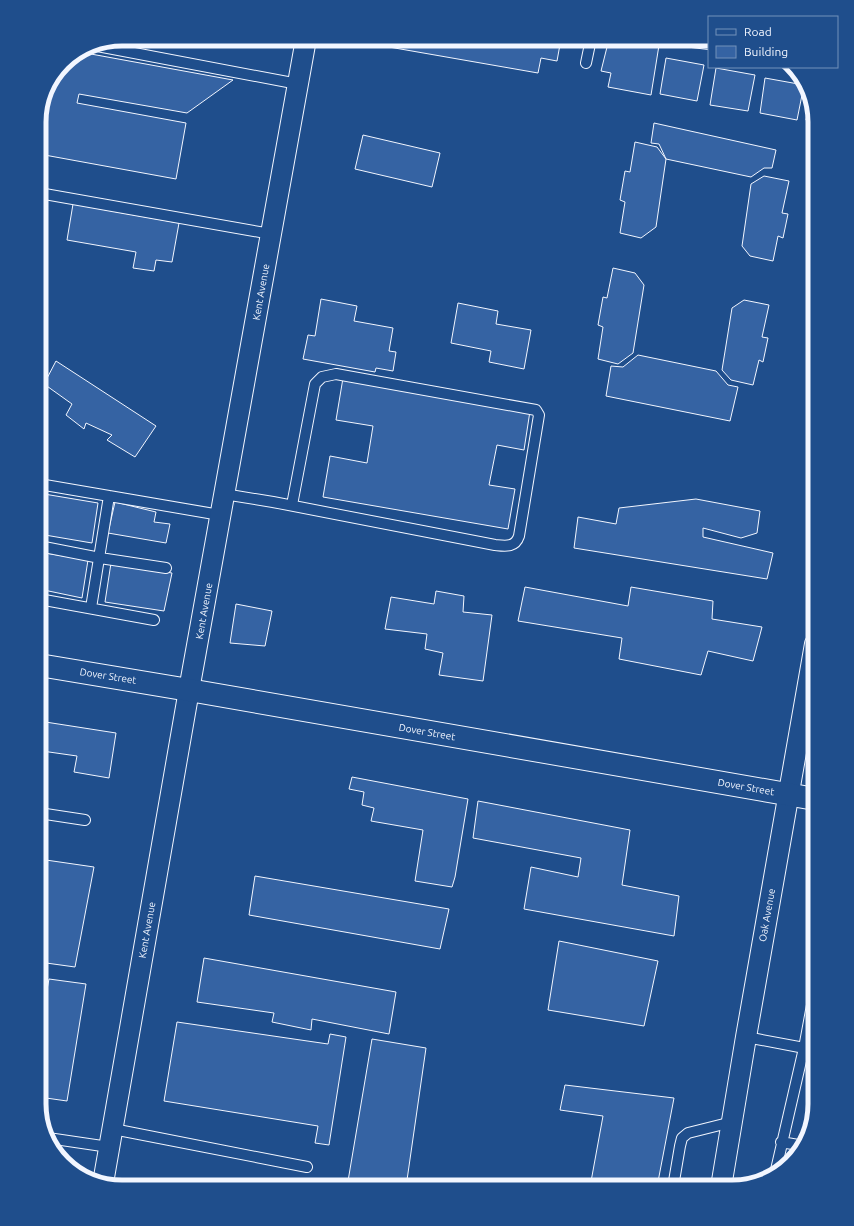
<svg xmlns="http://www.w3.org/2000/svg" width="854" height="1226" font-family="Ubuntu,sans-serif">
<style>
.building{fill:#3563a3;stroke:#f2f6ff}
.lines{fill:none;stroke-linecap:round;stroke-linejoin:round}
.lane-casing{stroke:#f2f6ff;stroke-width:12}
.street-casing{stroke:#f2f6ff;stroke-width:22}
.secondary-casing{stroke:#f2f6ff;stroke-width:24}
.lane{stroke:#1f4e8c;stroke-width:10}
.street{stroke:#1f4e8c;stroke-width:20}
.secondary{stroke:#1f4e8c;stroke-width:22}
.labels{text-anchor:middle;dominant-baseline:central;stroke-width:3;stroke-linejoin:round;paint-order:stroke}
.street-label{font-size:10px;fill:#f2f6ff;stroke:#1f4e8c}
.rim{fill:none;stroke:#f2f6ff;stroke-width:5}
</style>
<rect width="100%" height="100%" fill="#1f4e8c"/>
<path class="building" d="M390,39H561L557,61L541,58L538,73L389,47Z
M609,39H660L651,95L608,87L611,73L601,71Z
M80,52L233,80L187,113L79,94L77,103L186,123L176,179L39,154V117L45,90L64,63Z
M666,58L704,65L697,101L660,94Z
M716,68L755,75L748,111L710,105Z
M765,78L804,85L797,120L760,113Z
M810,102L815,121L806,120Z
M654,123L776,150L772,168H764L751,177L666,159L659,144L651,143Z
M363,135L440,153L432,187L355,169Z
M635,142L657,147L666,159L656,227L641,238L620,233L625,202L620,200L625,171L630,172Z
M764,176L789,181L782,213L788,214L783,238L778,236L773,261L750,256L742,246L751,184Z
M73,204L179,223L172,262L156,260L154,271L133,268L136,252L67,240Z
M613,268L635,273L644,285L633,353L618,364L598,359L603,327L598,325L603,297L607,298Z
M321,299L357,306L354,321L393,328L389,351L396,352L393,371L376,368L375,372L303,359L308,335L315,336Z
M744,300L769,305L762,337L768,338L763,362L759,360L753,385L731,380L722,370L732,308Z
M458,303L498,311L496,324L531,330L524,369L489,362L491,351L451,343Z
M638,355L716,371L728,385L738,387L730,421L606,396L611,366L623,367Z
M56,361L156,426L135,457L107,440L112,435L86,423L84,429L66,415L72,404L44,384Z
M343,378L530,411L524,450L497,445L489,485L515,489L508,529L323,497L330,456L367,463L373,426L336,420Z
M44,494L98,503L92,543L39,534V524Z
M696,499L760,511L757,533L741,538L703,528V537L773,553L767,579L574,548L578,517L616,524L619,508Z
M115,502L156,512L154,522L170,524L166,543L108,533Z
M39,552L88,560L82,598L39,589Z
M111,563L172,573L164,611L105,602Z
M525,587L628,606L631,587L713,601L712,619L762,627L753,661L708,651L701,675L619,659L622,638L518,621Z
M436,591L464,596L463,612L492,615L483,681L439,675L443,653L425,649L427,634L385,629L391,597L434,604Z
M236,604L272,611L265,646L230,643Z
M39,721L116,733L109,778L74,772L77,756L42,751L39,764Z
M352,777L468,799L455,877L452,887L415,881L423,830L371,821L374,808L362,805L364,792L349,789Z
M478,801L630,830L622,885L679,896L674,936L524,909L531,867L578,877L581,858L473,838Z
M39,859L94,867L75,967L39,962Z
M255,876L449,909L440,949L249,915Z
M559,941L658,961L644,1026L548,1010Z
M204,958L396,992L389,1034L312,1019L311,1030L272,1022L274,1013L197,1002Z
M49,979L86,984L67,1101L39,1097V1032Z
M177,1022L328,1044L330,1034L346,1037L329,1145L315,1143L318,1126L164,1101Z
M372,1039L426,1048L406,1187H347Z
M565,1085L674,1098L657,1187H590L603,1116L560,1110Z"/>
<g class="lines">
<defs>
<path id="lane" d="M692,42L709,44
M92,45L298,84
M586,63L591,39
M39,193L271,234
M39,484L220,515
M224,494L273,502L495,545C505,546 515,548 519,536L539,415L536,410L336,374L322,377L315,384L292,505
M39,546L100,558L166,568
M39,599L154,620
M91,608L109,496
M39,813L85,820
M746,1037L815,1050
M113,1129L307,1167
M48,1138L109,1147
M781,1142L804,1146
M775,1174L804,1048L815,989
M673,1187L680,1146L682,1138L688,1133L732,1122"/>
<path id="street" d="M103,1183L189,690L306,39
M721,1187L746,1037L815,644"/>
<path id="secondary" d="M39,665L189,690L815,799"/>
</defs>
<use href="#lane" class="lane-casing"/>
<use href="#street" class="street-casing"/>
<use href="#secondary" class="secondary-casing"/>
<use href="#lane" class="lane"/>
<use href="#street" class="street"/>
<use href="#secondary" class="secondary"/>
</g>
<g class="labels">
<g class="street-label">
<text transform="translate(261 292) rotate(-80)">Kent Avenue</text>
<text transform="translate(204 611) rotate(-80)">Kent Avenue</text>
<text transform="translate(108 676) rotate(9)">Dover Street</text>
<text transform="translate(427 732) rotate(10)">Dover Street</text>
<text transform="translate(746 787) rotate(10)">Dover Street</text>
<text transform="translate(767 915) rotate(-80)">Oak Avenue</text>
<text transform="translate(147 930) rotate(-80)">Kent Avenue</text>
</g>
</g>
<path d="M0 0H854V1226H0ZM122 46H732A76 76 0 0 1 808 122V1104A76 76 0 0 1 732 1180H122A76 76 0 0 1 46 1104V122A76 76 0 0 1 122 46Z" fill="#1f4e8c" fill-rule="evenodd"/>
<path class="rim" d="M122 46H732A76 76 0 0 1 808 122V1104A76 76 0 0 1 732 1180H122A76 76 0 0 1 46 1104V122A76 76 0 0 1 122 46Z"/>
<rect x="708" y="16" width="130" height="52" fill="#1f4e8c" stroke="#7391ba"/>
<rect x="716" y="29" width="20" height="6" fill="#1f4e8c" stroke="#7391ba"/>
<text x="744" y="36" font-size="12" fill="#f2f6ff">Road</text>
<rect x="716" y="46" width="20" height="12" fill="#3563a3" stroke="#7391ba"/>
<text x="744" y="56" font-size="12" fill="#f2f6ff">Building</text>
</svg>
